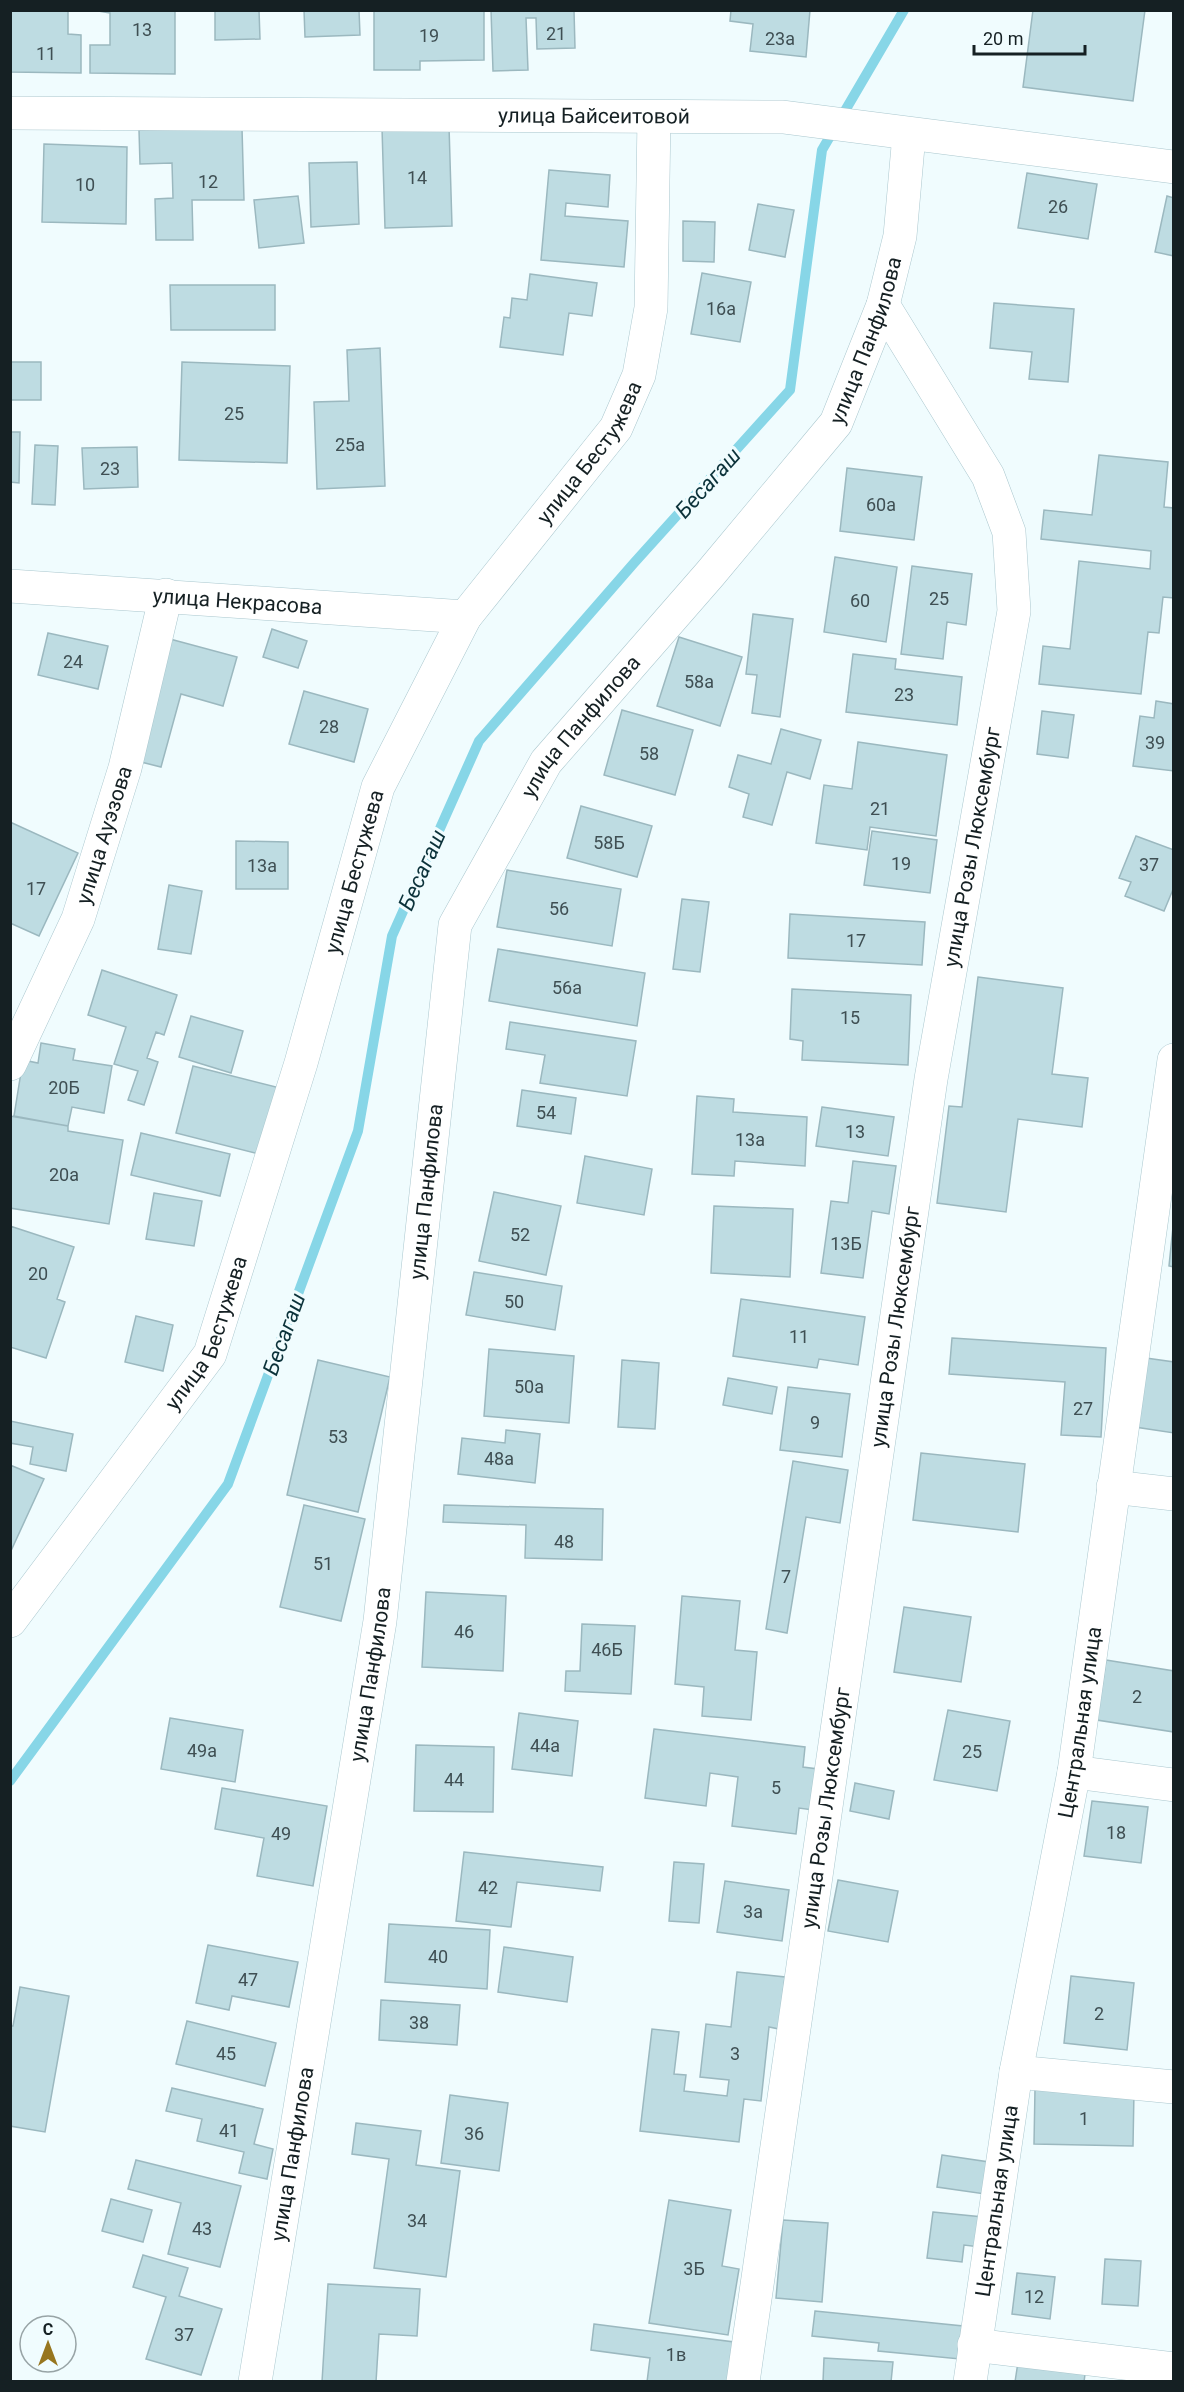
<svg xmlns="http://www.w3.org/2000/svg" width="1184" height="2392" font-family="Roboto,sans-serif">
<style>
.lines{fill:none;stroke-linecap:round;stroke-linejoin:round}
.stream{stroke:#87d6e7;stroke-width:10}
.building{fill:#bedce2;stroke:#9bb8bf;stroke-width:1.5}
.minor-casing{stroke:#aac7ce;stroke-width:34}
.minor{stroke:#fff;stroke-width:33}
.labels{text-anchor:middle;dominant-baseline:central;stroke-width:6;stroke-linejoin:round;paint-order:stroke}
.number-label{font-size:18px;fill:#3f4f53}
.street-label{font-size:21px;fill:#152023;stroke:#f0fcfe}
.water-label{font-size:22px;font-style:italic;fill:#0b323a;stroke:#f0fcfe}
</style>
<rect width="100%" height="100%" fill="#f0fcfe"/>
<g class="lines">
<path class="stream" d="M10,1781L228,1484L358,1131L392,936L479,741L634,563L790,390L822,150L904,10"/>
</g>
<path class="building" d="M10,10H68V34L81,35V73L10,72Z
M92,10H175V74L90,73V45H110V13Z
M215,10H259L260,39L215,40Z
M304,10H359L360,35L305,37Z
M374,10H484V60L420,61V70H374Z
M491,10H574L575,48L537,49L536,18H526L528,70L493,71Z
M731,10H810L806,57L750,51L753,24L730,21Z
M1033,10H1145L1133,101L1023,87Z
M449,126L452,226L385,228L382,128Z
M242,128L244,200H192L193,240H156L155,199L173,198L172,163L140,164L139,130Z
M44,144L127,147L126,224L42,222Z
M357,162L359,224L311,227L309,163Z
M549,170L610,175L608,207L566,203L565,216L628,221L624,267L541,260Z
M1027,173L1097,184L1088,239L1018,228Z
M298,196L304,243L259,248L254,200Z
M1167,196L1174,198V256L1155,252Z
M758,204L794,210L785,257L749,250Z
M683,221L715,222L714,262L683,261Z
M702,273L751,282L740,342L691,334Z
M530,274L597,283L592,316L569,313L563,355L500,347L504,317L510,318L512,298L527,300Z
M170,285H275V330H171Z
M994,303L1074,309L1068,382L1029,379L1032,352L990,348Z
M380,348L385,486L317,489L314,402L349,401L347,350Z
M10,362H41V400H10Z
M182,362L290,366L287,463L179,460Z
M10,432H20L19,483L10,482Z
M35,445L58,446L55,505L32,504Z
M137,447L138,487L84,489L82,448Z
M1099,455L1168,462L1164,507L1174,508V598L1163,597L1159,633L1148,632L1141,694L1039,684L1043,646L1070,649L1079,561L1150,569L1151,551L1041,539L1044,510L1092,515Z
M847,468L922,477L914,540L840,531Z
M835,557L897,567L886,642L824,632Z
M912,566L972,574L966,625L947,622L943,659L901,654Z
M753,614L793,619L780,717L752,713L757,675L746,674Z
M272,629L307,641L298,668L263,657Z
M48,633L108,646L98,689L38,675Z
M679,637L742,657L720,726L657,706Z
M170,639L237,657L223,706L181,694L161,767L137,761Z
M853,654L896,659L895,669L962,677L957,725L846,712Z
M304,691L368,709L354,762L289,744Z
M1156,701L1174,704V771L1133,766L1140,716L1154,718Z
M622,710L693,730L675,795L604,775Z
M1042,711L1074,715L1068,758L1037,754Z
M781,729L821,740L810,779L787,772L772,825L743,817L749,794L729,787L738,755L771,764Z
M858,742L947,755L936,836L870,827L867,850L816,843L824,785L852,789Z
M581,806L652,826L637,877L567,858Z
M10,822L78,853L39,936L10,923Z
M872,831L937,840L930,893L864,885Z
M1136,836L1174,850V887L1164,911L1125,896L1131,882L1119,878Z
M236,841L288,842V889H236Z
M507,870L621,889L612,946L497,927Z
M169,885L202,891L191,954L158,949Z
M682,899L709,902L700,972L673,969Z
M790,914L925,922L922,965L788,958Z
M498,949L645,973L637,1026L489,1001Z
M102,970L177,995L164,1035L156,1032L147,1058L158,1062L144,1105L128,1100L138,1071L114,1064L126,1027L88,1015Z
M978,977L1063,988L1052,1074L1088,1078L1082,1127L1018,1119L1006,1212L937,1203L949,1106L962,1107Z
M792,989L911,995L908,1065L802,1060L803,1041L790,1039Z
M191,1016L243,1031L231,1073L179,1057Z
M510,1022L636,1041L627,1096L540,1083L545,1055L506,1049Z
M41,1043L75,1049L73,1060L112,1066L104,1113L72,1107L68,1126L14,1116L23,1060L38,1063Z
M193,1066L284,1089L267,1156L176,1133Z
M522,1090L576,1098L571,1134L517,1126Z
M697,1096L734,1099L733,1112L807,1117L805,1166L735,1161L734,1176L692,1174Z
M822,1107L894,1117L888,1156L816,1146Z
M10,1116L68,1126V1131L123,1140L109,1224L10,1208Z
M141,1133L230,1154L220,1196L131,1175Z
M585,1156L652,1169L644,1215L577,1203Z
M853,1161L896,1166L889,1214L872,1211L863,1278L821,1273L831,1201L848,1203Z
M494,1192L561,1206L546,1275L479,1261Z
M154,1193L202,1201L194,1246L146,1239Z
M714,1206L793,1209L790,1277L711,1273Z
M10,1226L74,1247L57,1299L65,1302L46,1358L10,1347Z
M1173,1227H1174V1267L1169,1266Z
M474,1272L562,1286L555,1330L466,1315Z
M741,1299L865,1317L858,1365L819,1359L817,1368L733,1356Z
M136,1316L173,1325L163,1371L125,1362Z
M952,1338L1106,1348L1101,1437L1061,1435L1065,1382L949,1374Z
M489,1349L574,1356L569,1423L484,1416Z
M1146,1358L1174,1362V1433L1135,1427Z
M318,1360L390,1377L358,1512L287,1495Z
M622,1360L659,1363L655,1429L618,1427Z
M728,1378L777,1387L772,1414L723,1405Z
M788,1387L850,1394L842,1457L780,1450Z
M10,1421L73,1434L66,1471L30,1464L33,1447L10,1443Z
M506,1430L540,1434L535,1483L458,1474L462,1438L505,1443Z
M921,1453L1025,1464L1018,1532L913,1520Z
M793,1461L848,1470L840,1523L806,1517L787,1633L766,1629Z
M10,1465L44,1479L10,1553Z
M304,1505L365,1519L341,1621L280,1607Z
M444,1505L603,1509L602,1560L525,1558L526,1525L443,1522Z
M426,1592L506,1596L503,1671L422,1667Z
M682,1596L740,1601L735,1650L757,1652L751,1720L702,1716L704,1687L675,1684Z
M904,1607L971,1617L961,1682L894,1672Z
M582,1624L635,1626L631,1694L565,1691L566,1671H580Z
M1106,1660L1174,1671V1732L1097,1720Z
M948,1710L1010,1721L997,1791L934,1780Z
M519,1713L578,1721L572,1776L512,1769Z
M170,1718L243,1730L235,1782L161,1769Z
M654,1729L805,1747L803,1767L818,1769L813,1810L799,1808L796,1834L732,1826L738,1777L710,1773L706,1806L645,1798Z
M416,1745L494,1747L493,1812L414,1811Z
M855,1783L894,1791L889,1819L850,1811Z
M222,1788L327,1806L313,1886L257,1876L264,1838L215,1829Z
M1092,1801L1148,1807L1141,1863L1084,1856Z
M464,1852L603,1867L600,1891L517,1882L511,1927L456,1921Z
M674,1862L704,1864L699,1923L669,1921Z
M838,1880L898,1891L888,1942L828,1931Z
M725,1881L789,1890L782,1941L717,1932Z
M389,1924L490,1930L487,1989L385,1982Z
M208,1945L298,1962L289,2007L232,1996L229,2010L196,2003Z
M504,1947L573,1957L567,2002L498,1992Z
M737,1972L785,1977L779,2029L769,2027L761,2101L744,2099L739,2142L640,2131L652,2029L679,2032L674,2074L686,2075L684,2091L727,2096L729,2080L700,2077L706,2024L731,2027Z
M1071,1976L1134,1983L1127,2050L1064,2043Z
M20,1987L69,1996L45,2132L10,2126V2026H13Z
M381,2000L460,2005L457,2045L379,2040Z
M187,2021L276,2043L265,2086L176,2064Z
M172,2088L263,2109L254,2144L273,2149L267,2179L239,2173L244,2152L197,2141L202,2119L166,2111Z
M1035,2089L1134,2091L1133,2146L1034,2144Z
M450,2095L508,2103L499,2171L441,2163Z
M356,2123L421,2131L416,2165L460,2171L446,2277L374,2268L389,2159L352,2154Z
M942,2155L989,2162L985,2194L937,2187Z
M136,2160L241,2186L220,2267L168,2254L181,2203L128,2189Z
M111,2199L152,2210L143,2242L102,2231Z
M669,2200L731,2210L722,2266L739,2269L728,2335L649,2323Z
M933,2212L983,2217L980,2247L964,2245L962,2262L927,2258Z
M783,2220L828,2223L822,2302L776,2298Z
M143,2255L188,2268L179,2296L222,2309L201,2375L146,2359L166,2297L133,2287Z
M1105,2259L1141,2261L1138,2306L1102,2304Z
M1017,2273L1055,2277L1050,2319L1012,2314Z
M328,2284L420,2289L417,2336L379,2334L376,2382H322Z
M815,2311L963,2326L960,2359L878,2351L879,2343L812,2336Z
M594,2324L734,2342L729,2382H647L650,2358L591,2350Z
M824,2358L893,2362L891,2382H823Z
M1018,2362L1085,2374L1084,2382H1015Z"/>
<g class="lines">
<defs>
<g id="minor">
<path id="s1" d="M10,113L783,117L1174,167"/>
<path id="s2" d="M10,586L465,617"/>
<path id="s3" d="M10,1064L78,919L125,768L166,595"/>
<path d="M1113,1487L1174,1494"/>
<path id="s4" d="M10,1621L210,1354L301,1063L378,787L465,617L616,428L639,375L651,308L654,117"/>
<path d="M1074,1772L1174,1785"/>
<path d="M1016,2072L1174,2087"/>
<path d="M974,2345L1174,2369"/>
<path id="s5" d="M255,2382L380,1621L455,925L546,762L710,574L836,423L883,305L900,236L909,135"/>
<path id="s6" d="M743,2382L931,1079L1014,611L1009,532L988,476L883,305"/>
<path id="s7" d="M970,2382L1016,2072L1074,1772L1174,1060"/>
</g>
</defs>
<use href="#minor" class="minor-casing"/>
<use href="#minor" class="minor"/>
</g>
<g class="labels">
<g class="number-label">
<text x="142" y="29">13</text>
<text x="556" y="33">21</text>
<text x="429" y="35">19</text>
<text x="780" y="38">23а</text>
<text x="46" y="53">11</text>
<text x="417" y="177">14</text>
<text x="208" y="181">12</text>
<text x="85" y="184">10</text>
<text x="1058" y="206">26</text>
<text x="721" y="308">16а</text>
<text x="234" y="413">25</text>
<text x="350" y="444">25а</text>
<text x="110" y="468">23</text>
<text x="881" y="504">60а</text>
<text x="939" y="598">25</text>
<text x="860" y="600">60</text>
<text x="73" y="661">24</text>
<text x="699" y="681">58а</text>
<text x="904" y="694">23</text>
<text x="329" y="726">28</text>
<text x="1155" y="742">39</text>
<text x="649" y="753">58</text>
<text x="880" y="808">21</text>
<text x="609" y="842">58Б</text>
<text x="901" y="863">19</text>
<text x="1149" y="864">37</text>
<text x="262" y="865">13а</text>
<text x="36" y="888">17</text>
<text x="559" y="908">56</text>
<text x="856" y="940">17</text>
<text x="567" y="987">56а</text>
<text x="850" y="1017">15</text>
<text x="64" y="1087">20Б</text>
<text x="546" y="1112">54</text>
<text x="855" y="1131">13</text>
<text x="750" y="1139">13а</text>
<text x="64" y="1174">20а</text>
<text x="520" y="1234">52</text>
<text x="846" y="1243">13Б</text>
<text x="38" y="1273">20</text>
<text x="514" y="1301">50</text>
<text x="799" y="1336">11</text>
<text x="529" y="1386">50а</text>
<text x="1083" y="1408">27</text>
<text x="815" y="1422">9</text>
<text x="338" y="1436">53</text>
<text x="499" y="1458">48а</text>
<text x="564" y="1541">48</text>
<text x="323" y="1563">51</text>
<text x="786" y="1576">7</text>
<text x="464" y="1631">46</text>
<text x="607" y="1649">46Б</text>
<text x="1137" y="1696">2</text>
<text x="545" y="1745">44а</text>
<text x="202" y="1750">49а</text>
<text x="972" y="1751">25</text>
<text x="454" y="1779">44</text>
<text x="776" y="1787">5</text>
<text x="1116" y="1832">18</text>
<text x="281" y="1833">49</text>
<text x="488" y="1887">42</text>
<text x="753" y="1911">3а</text>
<text x="438" y="1956">40</text>
<text x="248" y="1979">47</text>
<text x="1099" y="2013">2</text>
<text x="419" y="2022">38</text>
<text x="226" y="2053">45</text>
<text x="735" y="2053">3</text>
<text x="1084" y="2118">1</text>
<text x="229" y="2130">41</text>
<text x="474" y="2133">36</text>
<text x="417" y="2220">34</text>
<text x="202" y="2228">43</text>
<text x="694" y="2268">3Б</text>
<text x="1034" y="2296">12</text>
<text x="184" y="2334">37</text>
<text x="676" y="2354">1в</text>
</g>
<g class="street-label">
<text stroke="none"><textPath href="#s1" startOffset="584">улица Байсеитовой</textPath></text>
<text stroke="none"><textPath href="#s5" startOffset="2192">улица Панфилова</textPath></text>
<text stroke="none"><textPath href="#s4" startOffset="1323">улица Бестужева</textPath></text>
<text stroke="none"><textPath href="#s2" startOffset="228">улица Некрасова</textPath></text>
<text stroke="none"><textPath href="#s5" startOffset="1707">улица Панфилова</textPath></text>
<text stroke="none"><textPath href="#s3" startOffset="248">улица Ауэзова</textPath></text>
<text stroke="none"><textPath href="#s6" startOffset="1552">улица Розы Люксембург</textPath></text>
<text stroke="none"><textPath href="#s4" startOffset="837">улица Бестужева</textPath></text>
<text stroke="none"><textPath href="#s5" startOffset="1203">улица Панфилова</textPath></text>
<text stroke="none"><textPath href="#s6" startOffset="1066">улица Розы Люксембург</textPath></text>
<text stroke="none"><textPath href="#s4" startOffset="351">улица Бестужева</textPath></text>
<text stroke="none"><textPath href="#s5" startOffset="717">улица Панфилова</textPath></text>
<text stroke="none"><textPath href="#s7" startOffset="669">Центральная улица</textPath></text>
<text stroke="none"><textPath href="#s6" startOffset="580">улица Розы Люксембург</textPath></text>
<text stroke="none"><textPath href="#s5" startOffset="231">улица Панфилова</textPath></text>
<text stroke="none"><textPath href="#s7" startOffset="183">Центральная улица</textPath></text>
</g>
<g class="water-label">
<text transform="translate(708 483) rotate(-48)">Бесагаш</text>
<text transform="translate(422 870) rotate(-66)">Бесагаш</text>
<text transform="translate(284 1334) rotate(-70)">Бесагаш</text>
</g>
</g>
<rect width="1184" height="2392" fill="none" stroke="#152023" stroke-width="24"/>
<g transform="translate(48 2344)"><circle r="28" fill="#f0fcfe" stroke="#98a4a6" stroke-width="1.5"/>
<path d="M0-4.5L10 22L0 15L-10 22Z" fill="#97761f"/>
<text y="-9" font-size="16" font-weight="bold" text-anchor="middle" fill="#152023">С</text>
</g>
<path d="M974 45v9h111v-9" fill="none" stroke="#152023" stroke-width="3"/>
<text x="983" y="45" font-size="18" fill="#152023" stroke="#f0fcfe" stroke-width="4.5" paint-order="stroke">20 m</text>
</svg>
